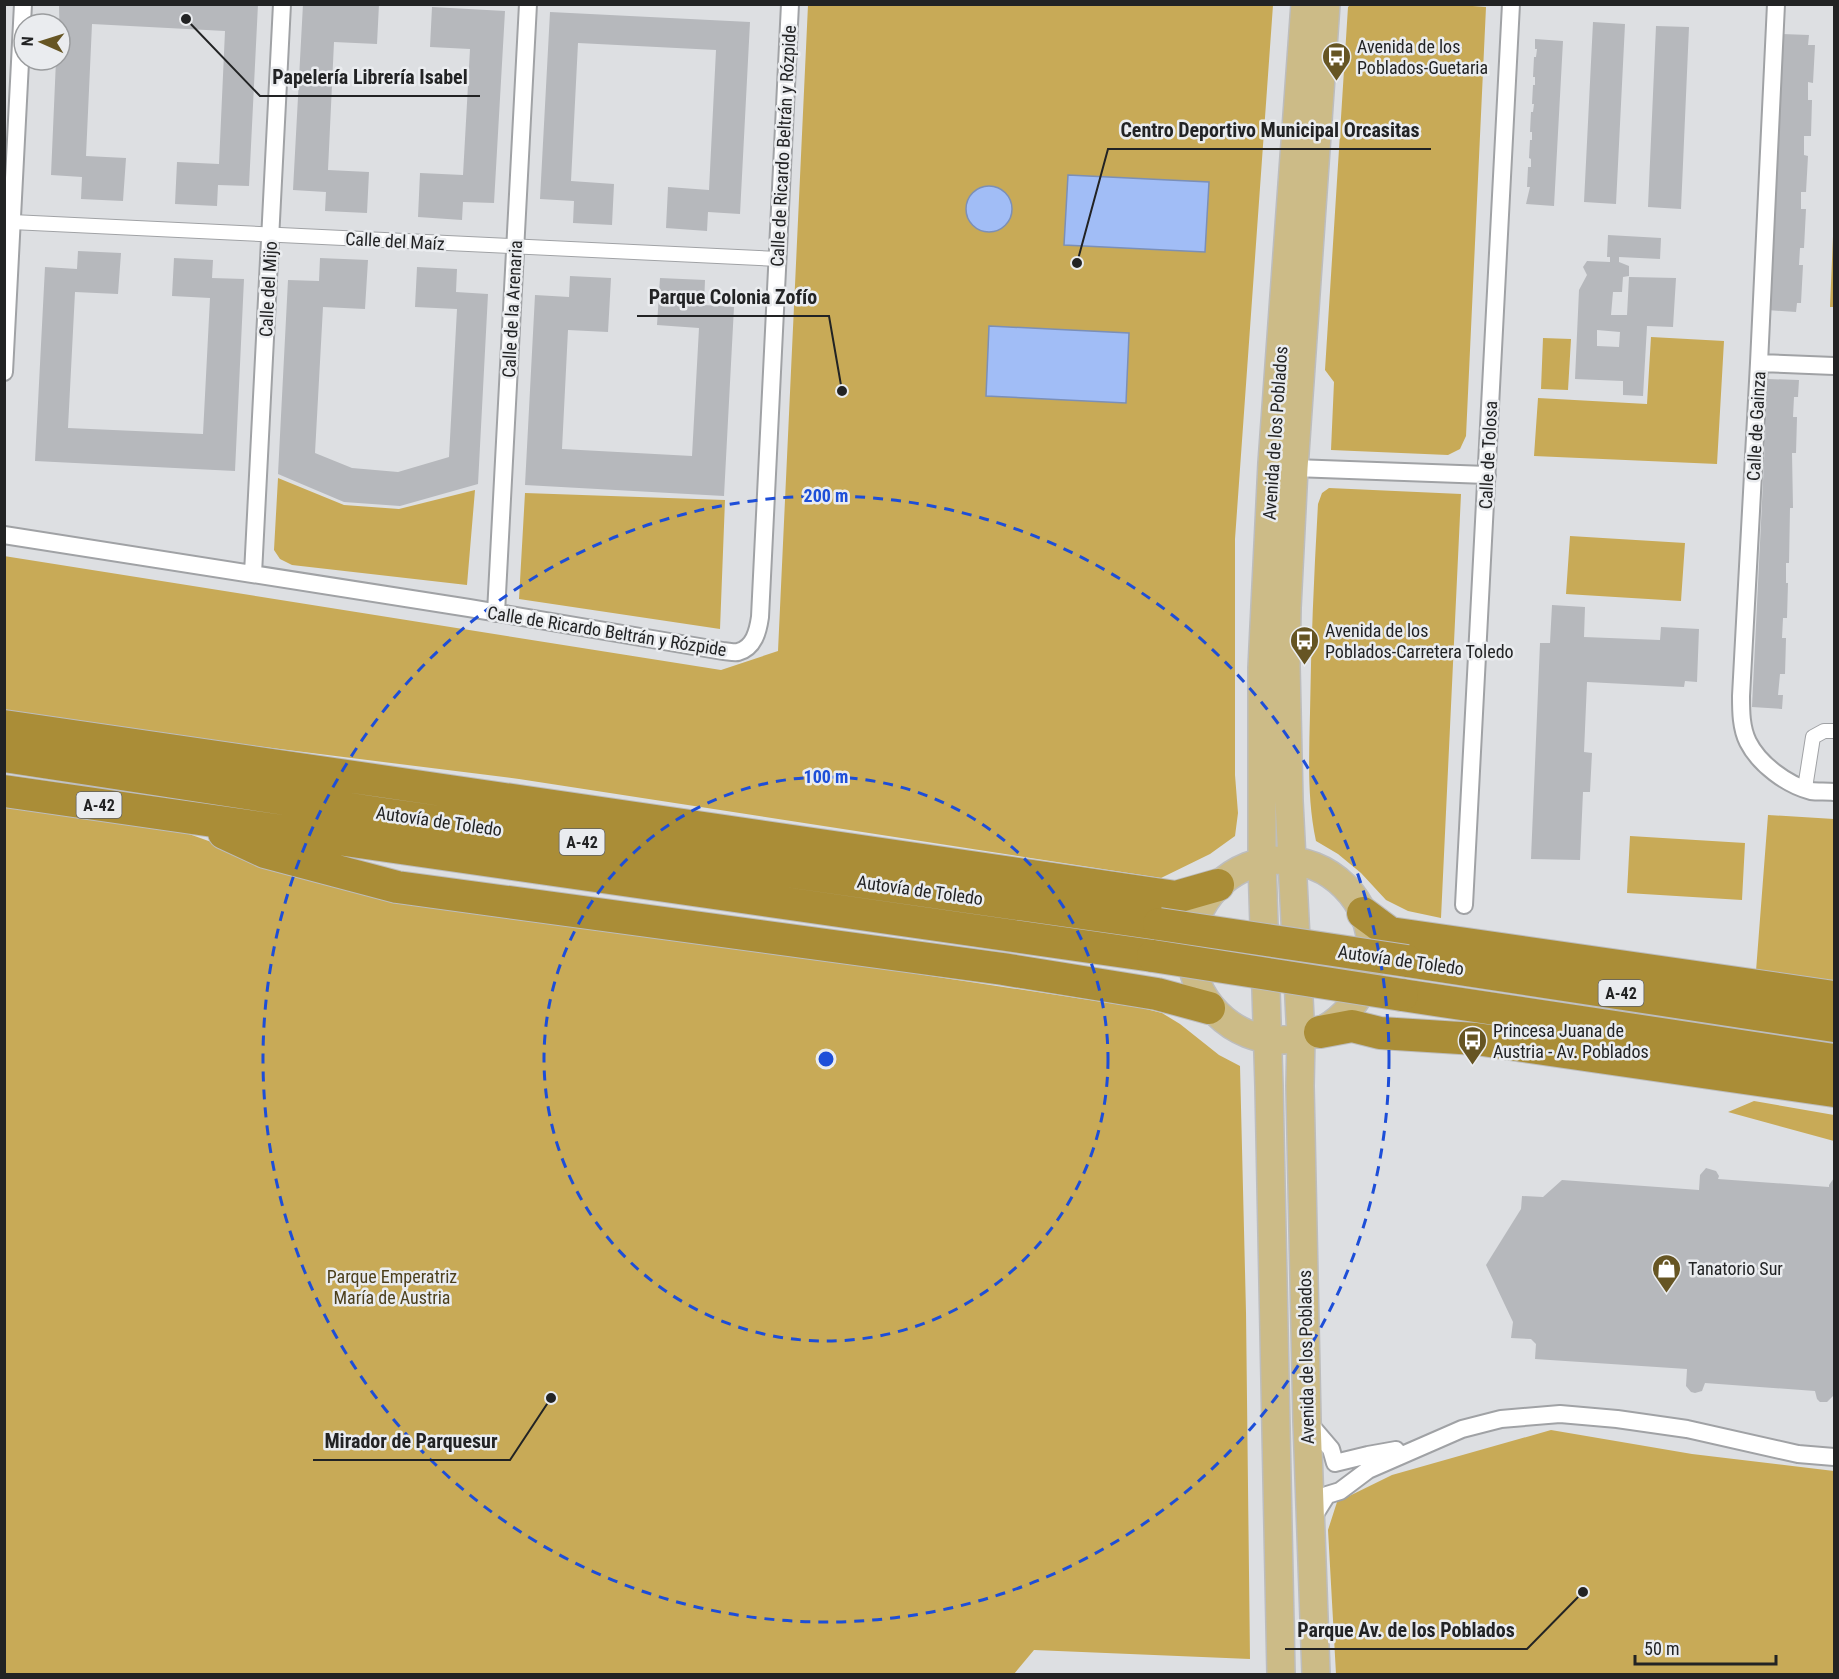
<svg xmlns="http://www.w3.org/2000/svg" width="1839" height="1679" font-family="'Roboto Condensed',sans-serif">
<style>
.green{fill:#c8aa57}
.water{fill:#a1bdf6;stroke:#7b8fb7;stroke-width:1.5}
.building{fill:#b6b8bc;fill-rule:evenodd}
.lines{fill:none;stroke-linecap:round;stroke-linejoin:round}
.pedestrian-casing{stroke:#a0a2a5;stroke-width:16}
.minor-casing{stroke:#a0a2a5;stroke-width:20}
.primary-casing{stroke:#bdbdbd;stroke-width:30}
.motorway-casing{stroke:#bdbdbd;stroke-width:34}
.pedestrian{stroke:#fff;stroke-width:14}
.minor{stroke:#fff;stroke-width:16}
.primary{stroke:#ccbb87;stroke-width:27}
.motorway{stroke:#aa8d37;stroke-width:32}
.motorway-bridge-casing{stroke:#bdbdbd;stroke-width:34;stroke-linecap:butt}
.motorway-bridge{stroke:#aa8d37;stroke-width:32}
.ring{fill:none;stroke:#1d4ed8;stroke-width:3;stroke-dasharray:10 8}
.labels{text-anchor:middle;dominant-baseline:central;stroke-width:5;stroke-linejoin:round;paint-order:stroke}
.shield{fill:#eaecef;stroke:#5e5f61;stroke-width:1.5}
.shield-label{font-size:16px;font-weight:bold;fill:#222324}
.poi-label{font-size:18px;fill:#222324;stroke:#eaecef;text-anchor:start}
.street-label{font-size:18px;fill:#222324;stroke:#eaecef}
.park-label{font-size:18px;fill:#4c3f1b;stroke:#eaecef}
.centre{fill:#1d4ed8;stroke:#eaecef;stroke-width:3}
.ring-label{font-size:18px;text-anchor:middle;font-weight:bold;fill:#1d4ed8;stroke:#eaecef;stroke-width:5;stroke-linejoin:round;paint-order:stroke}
.leader{fill:none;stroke:#222324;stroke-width:2}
.callout-dot{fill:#222324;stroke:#eaecef;stroke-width:2}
.callout-label{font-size:20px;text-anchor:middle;font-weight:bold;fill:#222324;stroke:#eaecef;stroke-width:5;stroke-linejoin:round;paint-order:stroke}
</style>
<rect width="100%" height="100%" fill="#dddfe2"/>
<path class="green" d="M1351,4H1446L1486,7L1466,436L1460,449L1448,455L1331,450L1334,382L1325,370L1348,7Z
M808,5H1273L1235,539V775L1238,813L1235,836L1210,854L1161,878L519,779L80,724L5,710L4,556L721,670L778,651Z
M1834,213V307H1830Z
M1651,337L1724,341L1717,464L1534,456L1538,398L1647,404Z
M1543,338L1571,339L1568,390L1541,389Z
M278,478L344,505L399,509L475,490L467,585L292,565L280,559L274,550Z
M1329,488L1461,494L1441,918L1408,911L1386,900L1361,873L1338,854L1316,841C1307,799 1309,756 1310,713C1311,643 1314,574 1318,504L1322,493Z
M525,493L725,500L720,629L519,599Z
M1570,536L1685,543L1681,601L1566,594Z
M4,805L189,834L287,869L386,893L1142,1008L1162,1013L1180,1024L1219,1055L1240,1066L1246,1312L1250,1659L1034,1650L1014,1674H5Z
M1768,815L1834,819V982L1756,971Z
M1630,836L1745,843L1742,900L1627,893Z
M1754,1101L1834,1115V1141L1728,1112Z
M1551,1430L1692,1454L1834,1471V1674H1336L1328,1530L1337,1502L1392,1475Z"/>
<path class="water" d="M1068,175L1209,182L1205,252L1064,245Z
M966 209a23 23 0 1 1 46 0a23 23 0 1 1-46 0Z
M989,326L1129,333L1126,403L986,396Z"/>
<path class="building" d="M59,4H258L249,186L218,185L217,206L175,204L177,162L219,164L225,31L92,24L86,156L126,158L123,201L81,199L82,177L51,175L56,60H60Z
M303,4H379L377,44L334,42L328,170L369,172L367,213L325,211L326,192L293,190Z
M432,7L505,11L494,203L463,202L462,220L418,217L420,173L463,175L470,49L430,47Z
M550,12L750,22L740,214L708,212L707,231L666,228L668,187L709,190L716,50L578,43L571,181L614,184L612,225L573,223L574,201L540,199Z
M1593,22L1625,24L1616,204L1584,202Z
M1656,26L1689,27L1681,209L1648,207Z
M1782,34L1809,35L1808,45H1815L1813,83L1808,82V100H1812L1811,136H1804V155L1808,156L1806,192H1801V209H1806L1804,248H1800L1799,265H1803L1801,303H1797L1796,312L1767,310Z
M1535,39L1563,41L1554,206L1526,204L1530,187H1527L1528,167H1531V159L1529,158L1530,140H1532V132H1530L1531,112H1533L1534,104H1532L1533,85H1535V77H1533L1534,57H1536L1537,49H1535Z
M1608,235L1661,238L1660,259L1619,257V262L1629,266V276L1623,277L1622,292H1613L1611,315H1627L1629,277L1676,278L1673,327L1647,326L1643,396L1623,395V381L1575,379L1579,290L1587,275L1583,267L1587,261L1610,262V257H1607ZM1597,330L1620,332L1619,347L1597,346Z
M78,251L121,253L118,294L75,292L68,428L203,434L210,298L172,296L174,258L213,260L212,278L244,279L235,471L35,461L45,267L77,269Z
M320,258L368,260L365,309L323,307L315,453L352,468L398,472L449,457L457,309L415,307L417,267L457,269L456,292L488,294L478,484L400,506L344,502L278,474L288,280L319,281Z
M570,276L611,278L608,332L568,330L562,449L692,456L699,328L657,325L660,278L705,280L704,305L734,307L724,496L525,485L535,295L569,297Z
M1768,379L1799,380L1798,397H1794L1793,417H1797L1796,453H1792L1793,508H1790L1789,563H1786V583H1788L1787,618H1783L1782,638H1786L1785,674H1780L1778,695H1783L1782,709L1752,707Z
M1552,605L1585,607L1584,637L1660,640L1661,627L1699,629L1697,682L1685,681L1684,687L1587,682L1584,752L1592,753L1590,792H1583L1580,860L1531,859L1540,643H1550Z
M1706,1168L1716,1171L1719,1176L1718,1179L1829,1187V1185L1834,1178V1395L1827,1402H1820L1817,1399L1815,1391L1705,1383L1702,1391L1695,1393L1691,1392L1686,1386L1687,1369L1535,1359L1536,1344L1531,1339L1511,1338L1513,1322L1486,1265L1521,1209L1522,1196L1543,1197L1562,1180L1699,1190L1700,1175Z"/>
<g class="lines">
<defs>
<path id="pedestrian" d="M12,222L778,259
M1805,788L1813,737L1824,731H1834"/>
<path id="minor" d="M1776,4L1759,363L1741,696C1741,711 1741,728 1748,742C1759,764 1787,785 1811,791C1818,792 1827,791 1834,792
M1759,363L1834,366
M4,372L23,4
M1294,468L1487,475
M4,535L469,608L723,651C727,651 734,653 738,652C754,648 758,631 760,617L790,4
M253,574L282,4
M496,613L528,4
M1464,905L1511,4
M1307,1421L1331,1449L1335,1463L1368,1455L1396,1450
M1312,1519L1327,1495L1340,1491L1368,1470L1462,1429L1501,1419L1560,1414L1617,1419L1687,1429L1798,1454L1834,1457"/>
<path id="primary" d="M1191 950a90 90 0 1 1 180 0a90 90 0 1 1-180 0Z
M1281,1674L1269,1086L1262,862V668L1272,463L1305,4
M1316,1674L1307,1421L1300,1086L1301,1038L1289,801L1286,666L1287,608L1294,468L1326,4"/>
<path id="motorway" d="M4,726L1176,897L1218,885
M4,756L377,813L1159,924
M4,791L1153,956
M224,833L265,852L397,887L1003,969L1157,994L1209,1008
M1363,913L1390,933L1834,997
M1407,961L1834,1026
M1402,995L1834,1060
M1320,1032L1352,1026L1380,1033L1476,1039L1834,1091"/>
</defs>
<use href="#pedestrian" class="pedestrian-casing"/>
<use href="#minor" class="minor-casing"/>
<use href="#primary" class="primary-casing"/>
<use href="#motorway" class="motorway-casing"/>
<use href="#pedestrian" class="pedestrian"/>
<use href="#minor" class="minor"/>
<use href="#primary" class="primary"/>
<use href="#motorway" class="motorway"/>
<defs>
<path id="motorway-bridge" d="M1159,924L1407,961
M1153,956L1402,995"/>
</defs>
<use href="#motorway-bridge" class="motorway-bridge-casing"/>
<use href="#motorway-bridge" class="motorway-bridge"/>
</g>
<g class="ring">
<circle cx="826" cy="1059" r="282"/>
<circle cx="826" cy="1059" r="563"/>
</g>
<defs>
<symbol id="bus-pin" viewBox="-11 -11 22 30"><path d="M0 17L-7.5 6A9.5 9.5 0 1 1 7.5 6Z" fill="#665523" stroke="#eaecef"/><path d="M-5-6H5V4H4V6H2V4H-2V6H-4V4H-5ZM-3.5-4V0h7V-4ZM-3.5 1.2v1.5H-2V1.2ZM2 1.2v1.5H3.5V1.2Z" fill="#fff"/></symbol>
<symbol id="shop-pin" viewBox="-11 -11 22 30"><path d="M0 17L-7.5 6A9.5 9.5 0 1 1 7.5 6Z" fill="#665523" stroke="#eaecef"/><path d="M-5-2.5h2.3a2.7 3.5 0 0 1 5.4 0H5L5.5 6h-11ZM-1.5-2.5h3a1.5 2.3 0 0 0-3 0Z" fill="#fff"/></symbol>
</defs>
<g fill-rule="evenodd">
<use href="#bus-pin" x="1320" y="40" width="33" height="45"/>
<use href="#bus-pin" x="1288" y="624" width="33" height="45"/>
<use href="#bus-pin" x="1456" y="1024" width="33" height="45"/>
<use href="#shop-pin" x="1650" y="1252" width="33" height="45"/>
</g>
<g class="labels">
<g class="shield">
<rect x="76.5" y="792" width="45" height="26" rx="4.5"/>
<rect x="559.5" y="829" width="45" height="26" rx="4.5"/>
<rect x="1598.5" y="980" width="45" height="26" rx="4.5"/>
</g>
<g class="shield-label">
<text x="99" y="805">A-42</text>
<text x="582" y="842">A-42</text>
<text x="1621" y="993">A-42</text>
</g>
<g class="poi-label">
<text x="1357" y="46">Avenida de los<tspan x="1357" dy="21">Poblados-Guetaria</tspan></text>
<text x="1325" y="630">Avenida de los<tspan x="1325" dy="21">Poblados-Carretera Toledo</tspan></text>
<text x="1493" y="1030">Princesa Juana de<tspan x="1493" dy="21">Austria - Av. Poblados</tspan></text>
<text x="1688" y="1268">Tanatorio Sur</text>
</g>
<g class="street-label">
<text transform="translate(783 146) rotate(-87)">Calle de Ricardo Beltrán y Rózpide</text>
<text transform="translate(395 241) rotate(3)">Calle del Maíz</text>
<text transform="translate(268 289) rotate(-87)">Calle del Mijo</text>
<text transform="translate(512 309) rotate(-87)">Calle de la Arenaria</text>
<text transform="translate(1756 426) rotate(-87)">Calle de Gainza</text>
<text transform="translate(1275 433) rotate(-86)">Avenida de los Poblados</text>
<text transform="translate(1488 455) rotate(-87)">Calle de Tolosa</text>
<text transform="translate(607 631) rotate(9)">Calle de Ricardo Beltrán y Rózpide</text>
<text transform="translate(439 821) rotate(8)">Autovía de Toledo</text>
<text transform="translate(920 890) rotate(8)">Autovía de Toledo</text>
<text transform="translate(1401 960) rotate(8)">Autovía de Toledo</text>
<text transform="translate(1306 1357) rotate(-91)">Avenida de los Poblados</text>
</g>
<g class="park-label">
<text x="392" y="1276">Parque Emperatriz<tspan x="392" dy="21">María de Austria</tspan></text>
</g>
</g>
<circle cx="826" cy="1059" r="9" class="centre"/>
<g class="ring-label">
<text x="826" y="502">200 m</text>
<text x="826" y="783">100 m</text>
</g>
<path class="leader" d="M186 19L260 96H480M1077 263L1108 149H1431M842 391L829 316H637M551 1398L510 1460H313M1583 1592L1527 1649H1285"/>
<g class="callout-dot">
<circle cx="186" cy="19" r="6"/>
<circle cx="1077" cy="263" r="6"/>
<circle cx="842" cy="391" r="6"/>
<circle cx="551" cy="1398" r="6"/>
<circle cx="1583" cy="1592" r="6"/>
</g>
<g class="callout-label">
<text x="370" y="84">Papelería Librería Isabel</text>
<text x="1270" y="137">Centro Deportivo Municipal Orcasitas</text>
<text x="733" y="304">Parque Colonia Zofío</text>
<text x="411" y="1448">Mirador de Parquesur</text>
<text x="1406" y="1637">Parque Av. de los Poblados</text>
</g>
<rect width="1839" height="1679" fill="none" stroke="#222324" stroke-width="12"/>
<g transform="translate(42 42) rotate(273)"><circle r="28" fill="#eaecef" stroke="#9a9c9e" stroke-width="1.5"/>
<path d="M0-4.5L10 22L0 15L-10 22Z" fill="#665523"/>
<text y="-9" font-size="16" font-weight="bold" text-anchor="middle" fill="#222324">N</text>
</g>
<path d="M1635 1655v9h141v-9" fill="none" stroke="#222324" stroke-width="3"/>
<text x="1644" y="1655" font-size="18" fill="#222324" stroke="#eaecef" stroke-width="4.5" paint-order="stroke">50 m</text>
</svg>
